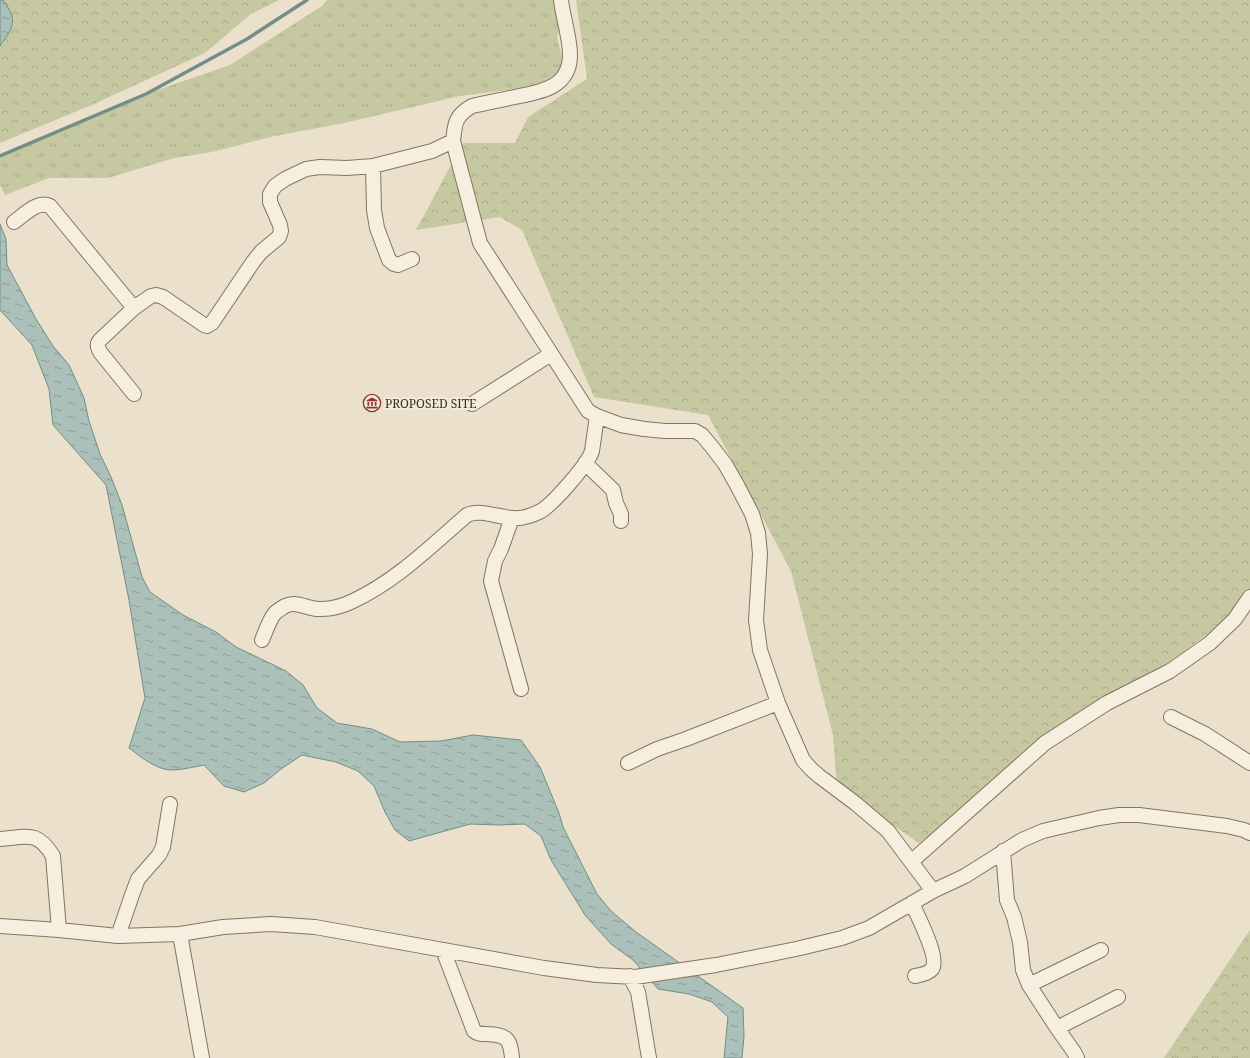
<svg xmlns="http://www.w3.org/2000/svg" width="1250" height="1058" font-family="'Noto Serif',serif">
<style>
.grass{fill:url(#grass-tufts)}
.forest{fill:url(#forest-crowns)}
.water{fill:url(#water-ripples);stroke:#728e86}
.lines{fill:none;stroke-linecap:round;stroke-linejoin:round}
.stream{stroke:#728e86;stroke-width:3.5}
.minor-casing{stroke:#867361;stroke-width:16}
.minor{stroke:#f6eede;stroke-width:14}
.labels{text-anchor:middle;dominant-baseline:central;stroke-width:4;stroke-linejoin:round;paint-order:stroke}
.poi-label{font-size:12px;fill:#382c22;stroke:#f3ebda;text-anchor:start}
</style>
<defs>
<pattern id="grass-tufts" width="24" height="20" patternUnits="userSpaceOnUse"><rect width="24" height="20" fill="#c5c8a0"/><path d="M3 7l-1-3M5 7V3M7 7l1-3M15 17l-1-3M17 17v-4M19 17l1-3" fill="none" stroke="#aaac8a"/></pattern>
<pattern id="forest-crowns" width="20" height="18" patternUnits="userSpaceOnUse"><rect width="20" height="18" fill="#c5c8a0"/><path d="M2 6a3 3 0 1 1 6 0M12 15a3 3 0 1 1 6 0" fill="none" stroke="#aaac8a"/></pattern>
<pattern id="water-ripples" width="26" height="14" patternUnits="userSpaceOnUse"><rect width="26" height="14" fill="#abc0b9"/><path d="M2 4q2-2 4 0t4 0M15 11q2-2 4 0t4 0" fill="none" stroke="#8c9c96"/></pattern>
</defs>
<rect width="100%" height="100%" fill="#ebe0cb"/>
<path class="grass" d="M327,0H566L557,38L569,82L460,96L344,123L275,136L212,152L174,158L108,178H49L5,195L0,185V156L146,94L230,65L322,6Z"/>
<path class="forest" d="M0,0H279L251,14L205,53L94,104L0,143Z
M576,0H1250V603L919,843L837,787L833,735L791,571L708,415L594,397L522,230L500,217L416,230L463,143H515L528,117L587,79Z
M1250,930V1058H1164Z"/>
<path class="water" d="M0,0H3C18,21 14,26 0,46Z
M0,224L6,239L7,265L36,319L53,346L69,365L84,398L89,421L100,454L111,477L122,505L142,577L150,592L183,615L216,632L236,647L286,671L303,685L317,708L337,723L372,729L400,742L441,741L473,735L521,740L540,767L559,813L563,827L597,894L611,911L636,932L743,1008L744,1036L742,1058H724L728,1017L712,1002L689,994L658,989L633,960L611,944L585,915L551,860L541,836L525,824L498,825L470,824L409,841L395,830L385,812L374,786L358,771L336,762L302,755L281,769L264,783L244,792L224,786L204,765C194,767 173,772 164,769C150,765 140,756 129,748L145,698L129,600L106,485L53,425L49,389L32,345L0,310Z"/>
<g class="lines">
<path class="stream" d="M0,156L146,94L247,39L307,0"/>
<defs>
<path id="minor" d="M561,0C563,18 570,37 570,55C570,88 540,92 515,97C500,100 486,103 472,106C455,116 455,123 453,141L480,243L588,411L597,416L621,425L644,429L665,431H695L702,435L712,447L725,464L737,485L752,514L758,533L760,554L756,620L760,650L778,703L803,760L811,769L819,776L855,803L888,831L933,891
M373,166L374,210L377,228L389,260L394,264L398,265L412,259
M14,222C24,215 37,200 50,206L134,308
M134,394L100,352C98,347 96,345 100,340L134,308L151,296L156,295L163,297L204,325L207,326L212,323L253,262L261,252L279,237L281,231L280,225L270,202V194L275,186L285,179L306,169L320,167L347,168L373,166L432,151L453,141
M472,404L551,354
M585,463L613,490L616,503L621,514V521
M512,518L501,549L495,561L491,581L521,689
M262,640C266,631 269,620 275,613C278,610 282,608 285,606C298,600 308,610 321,609C332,609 343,606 353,601C396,581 431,546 467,515C480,509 497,517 512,518C521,519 533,515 541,511C554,503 583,469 590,456L592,451L597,416
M1171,717L1205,734L1250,763
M628,763L657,749L686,739L778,703
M0,839C27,837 37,830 53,856L59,930
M1003,851L1007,900L1014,917L1020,942L1023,970L1029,985L1057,1028L1074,1052L1077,1058
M912,861L1045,743L1107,703L1170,671L1210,643L1235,619L1250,597
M912,903C917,915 940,958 932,969C929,973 921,975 915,976
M0,926L59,930L118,936L180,934L223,927L271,924L315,927L544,968L597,975L635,977L716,965L796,949L842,938L869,928L933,891L965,876L1022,840L1043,831L1099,818L1119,815H1139L1227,826L1244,830L1250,833
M180,934L202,1058
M118,936L132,895L138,879L159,855L163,847L170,804
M443,950L474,1031C478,1034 481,1034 486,1034C507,1035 510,1038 512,1058
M630,976L638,992L649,1058
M1029,985L1101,950
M1057,1028L1118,997"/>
</defs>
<use href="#minor" class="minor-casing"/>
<use href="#minor" class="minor"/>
</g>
<defs>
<symbol id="museum-ring" viewBox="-11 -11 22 22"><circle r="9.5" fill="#f3ebda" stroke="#8f373b" stroke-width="1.5"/><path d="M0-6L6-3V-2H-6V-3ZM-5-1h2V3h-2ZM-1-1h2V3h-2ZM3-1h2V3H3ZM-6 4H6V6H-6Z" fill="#8f373b"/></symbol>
</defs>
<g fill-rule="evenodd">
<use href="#museum-ring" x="362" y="393" width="20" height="20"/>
</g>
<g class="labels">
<g class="poi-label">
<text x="385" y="403">PROPOSED SITE</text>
</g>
</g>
</svg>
